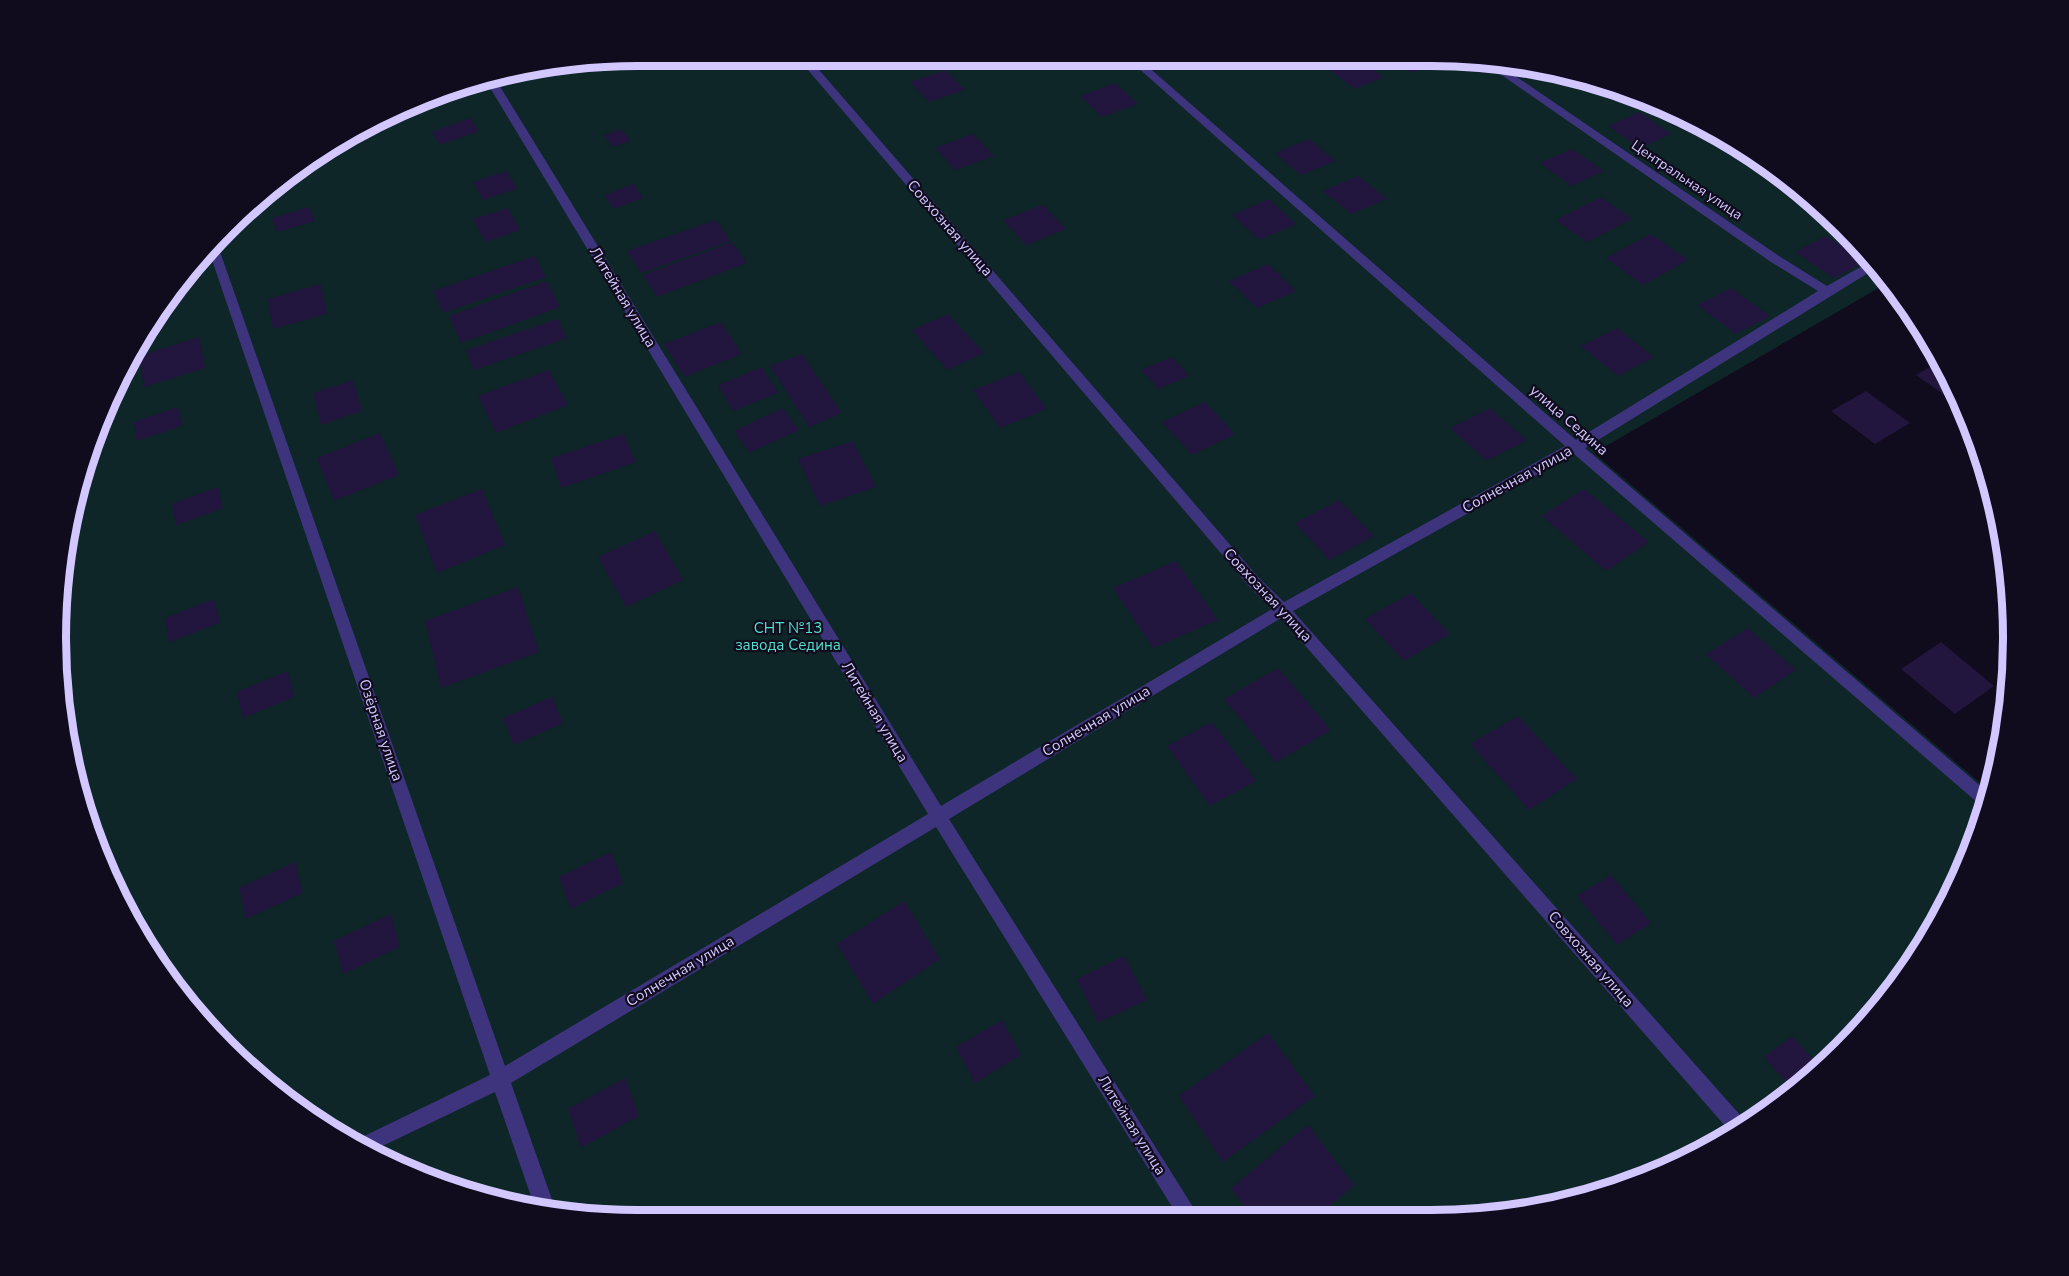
<svg xmlns="http://www.w3.org/2000/svg" width="2069" height="1276" font-family="'Nunito Sans',sans-serif">
<style>
.green{fill:#0e2627}
.building{fill:#22163e}
.lines{fill:none;stroke-linecap:round;stroke-linejoin:round}
.street{fill:#3e347e;fill-rule:evenodd}
.labels{text-anchor:middle;dominant-baseline:central;stroke-width:4.5;stroke-linejoin:round;paint-order:stroke}
.far-street-label{font-size:14px;fill:#d2c7ff;stroke:#100b1d}
.street-label{font-size:15px;fill:#d2c7ff;stroke:#100b1d}
.park-label{font-size:15px;fill:#50e1ca;stroke:#100b1d}
.rim{fill:none;stroke:#d2c7ff;stroke-width:8}
</style>
<rect width="100%" height="100%" fill="#100b1d"/>
<path class="green" d="M638,56L1507,60L1654,100L1785,176L1869,254L1889,282L1594,453L1992,793L1954,895L1893,992L1815,1076L1722,1143L1582,1201L1469,1219L562,1216L415,1176L284,1100L154,962L86,825L56,638L86,451L154,314L284,176L451,86Z"/>
<path class="building" d="M1062,58H1104L1074,69Z
M1190,59H1238L1205,71Z
M1348,60H1360L1384,77L1355,89L1327,68Z
M1392,60H1424L1431,65L1412,73Z
M946,70L965,90L929,102L910,82Z
M1115,83L1138,104L1102,117L1080,96Z
M1639,112L1671,134L1640,148L1608,126Z
M470,118L479,131L440,145L432,132Z
M621,129L631,141L614,147L604,135Z
M973,134L994,156L955,170L935,148Z
M1309,139L1336,161L1301,175L1275,153Z
M1572,149L1604,171L1572,186L1540,163Z
M301,166L304,173L280,180L284,176Z
M507,171L517,189L483,200L473,182Z
M1358,176L1387,199L1351,214L1323,191Z
M633,184L643,198L614,209L604,195Z
M1601,197L1632,219L1587,242L1556,220Z
M1269,199L1296,224L1259,240L1232,215Z
M1043,205L1066,229L1026,245L1003,220Z
M309,207L315,221L277,232L272,218Z
M508,208L520,230L485,242L473,219Z
M716,220L730,241L641,273L627,251Z
M1651,234L1688,260L1643,285L1606,258Z
M1826,236L1866,262L1834,278L1795,252Z
M732,242L747,263L657,297L643,275Z
M535,256L546,277L443,313L433,291Z
M1268,264L1296,291L1257,308L1229,281Z
M547,281L560,307L461,343L449,316Z
M321,284L327,314L273,329L268,299Z
M1731,288L1770,316L1736,334L1697,305Z
M948,314L984,353L948,370L912,330Z
M558,319L567,338L474,370L466,350Z
M721,322L742,354L684,377L664,344Z
M1617,328L1654,357L1618,376L1581,346Z
M199,337L205,368L144,387L139,356Z
M802,354L842,413L809,427L770,366Z
M1172,357L1189,376L1159,389L1141,370Z
M1942,360L1962,405L1960,406L1916,375Z
M762,367L778,393L733,411L718,385Z
M549,370L568,405L496,433L478,396Z
M1019,372L1047,409L1000,428L973,390Z
M353,380L362,411L321,425L313,393Z
M1866,391L1910,423L1875,444L1831,411Z
M1205,402L1235,434L1192,455L1162,422Z
M178,407L182,426L137,441L134,422Z
M783,408L799,430L750,453L734,431Z
M1490,408L1527,440L1487,461L1450,428Z
M380,433L399,475L334,501L317,458Z
M624,434L636,462L561,488L551,458Z
M853,441L876,487L820,506L798,459Z
M218,487L223,508L176,525L172,504Z
M482,489L505,545L437,573L415,515Z
M1584,489L1649,542L1606,571L1542,516Z
M1339,500L1374,536L1329,560L1295,523Z
M655,531L683,580L626,607L598,557Z
M1176,561L1218,620L1153,648L1113,588Z
M518,587L539,652L441,688L425,621Z
M1411,593L1450,634L1404,661L1365,619Z
M214,599L220,623L169,642L165,618Z
M1748,628L1796,670L1754,698L1706,654Z
M1941,642L1994,686L1955,714L1901,669Z
M1278,668L1331,730L1276,762L1224,699Z
M288,671L294,697L243,718L237,692Z
M552,697L563,723L514,745L503,718Z
M1518,716L1577,779L1529,810L1470,744Z
M1212,722L1256,781L1210,806L1167,746Z
M611,852L623,883L571,909L559,877Z
M295,862L303,893L246,919L239,888Z
M1611,875L1651,923L1617,945L1577,896Z
M904,901L940,959L873,1004L837,944Z
M391,914L400,947L343,974L334,941Z
M1124,956L1147,1000L1098,1023L1077,979Z
M1002,1020L1021,1055L975,1083L956,1047Z
M1268,1033L1315,1096L1223,1162L1179,1096Z
M1792,1036L1822,1069L1794,1091L1764,1057Z
M625,1078L639,1116L581,1148L568,1109Z
M1308,1125L1354,1185L1315,1219L1253,1218L1231,1188Z"/>
<g class="lines">
<path class="street" d="M796,56H807L1258,577L1284,602L1565,446L1127,58H1138L1576,440L1818,291L1771,262L1480,60H1492L1779,256L1827,286L1873,260L1878,267L1585,448L1991,795L1986,810L1574,454L1293,611L1748,1124L1733,1135L1281,618L949,819L1200,1218H1179L936,827L511,1083L556,1211L555,1214L535,1208L495,1092L372,1151L354,1141L490,1075L210,254L218,246L505,1066L928,814L486,81L496,80L941,806L1272,609L1248,585Z"/>
</g>
<g class="labels">
<g class="far-street-label">
<text transform="translate(1687 180) rotate(34)">Центральная улица</text>
</g>
<g class="street-label">
<text transform="translate(950 228) rotate(49)">Совхозная улица</text>
<text transform="translate(623 297) rotate(59)">Литейная улица</text>
<text transform="translate(1569 420) rotate(41)">улица Седина</text>
<text transform="translate(1517 479) rotate(-29)">Солнечная улица</text>
<text transform="translate(1268 595) rotate(47)">Совхозная улица</text>
<text transform="translate(875 712) rotate(59)">Литейная улица</text>
<text transform="translate(1096 721) rotate(-31)">Солнечная улица</text>
<text transform="translate(381 730) rotate(71)">Озёрная улица</text>
<text transform="translate(1591 959) rotate(49)">Совхозная улица</text>
<text transform="translate(680 971) rotate(-31)">Солнечная улица</text>
<text transform="translate(1132 1125) rotate(58)">Литейная улица</text>
</g>
<g class="park-label">
<text x="788" y="628">СНТ №13<tspan x="788" dy="17">завода Седина</tspan></text>
</g>
</g>
<path d="M0 0H2069V1276H0ZM638 66H1431A572 572 0 0 1 2003 638V638A572 572 0 0 1 1431 1210H638A572 572 0 0 1 66 638V638A572 572 0 0 1 638 66Z" fill="#100b1d" fill-rule="evenodd"/>
<path class="rim" d="M638 66H1431A572 572 0 0 1 2003 638V638A572 572 0 0 1 1431 1210H638A572 572 0 0 1 66 638V638A572 572 0 0 1 638 66Z"/>
</svg>
